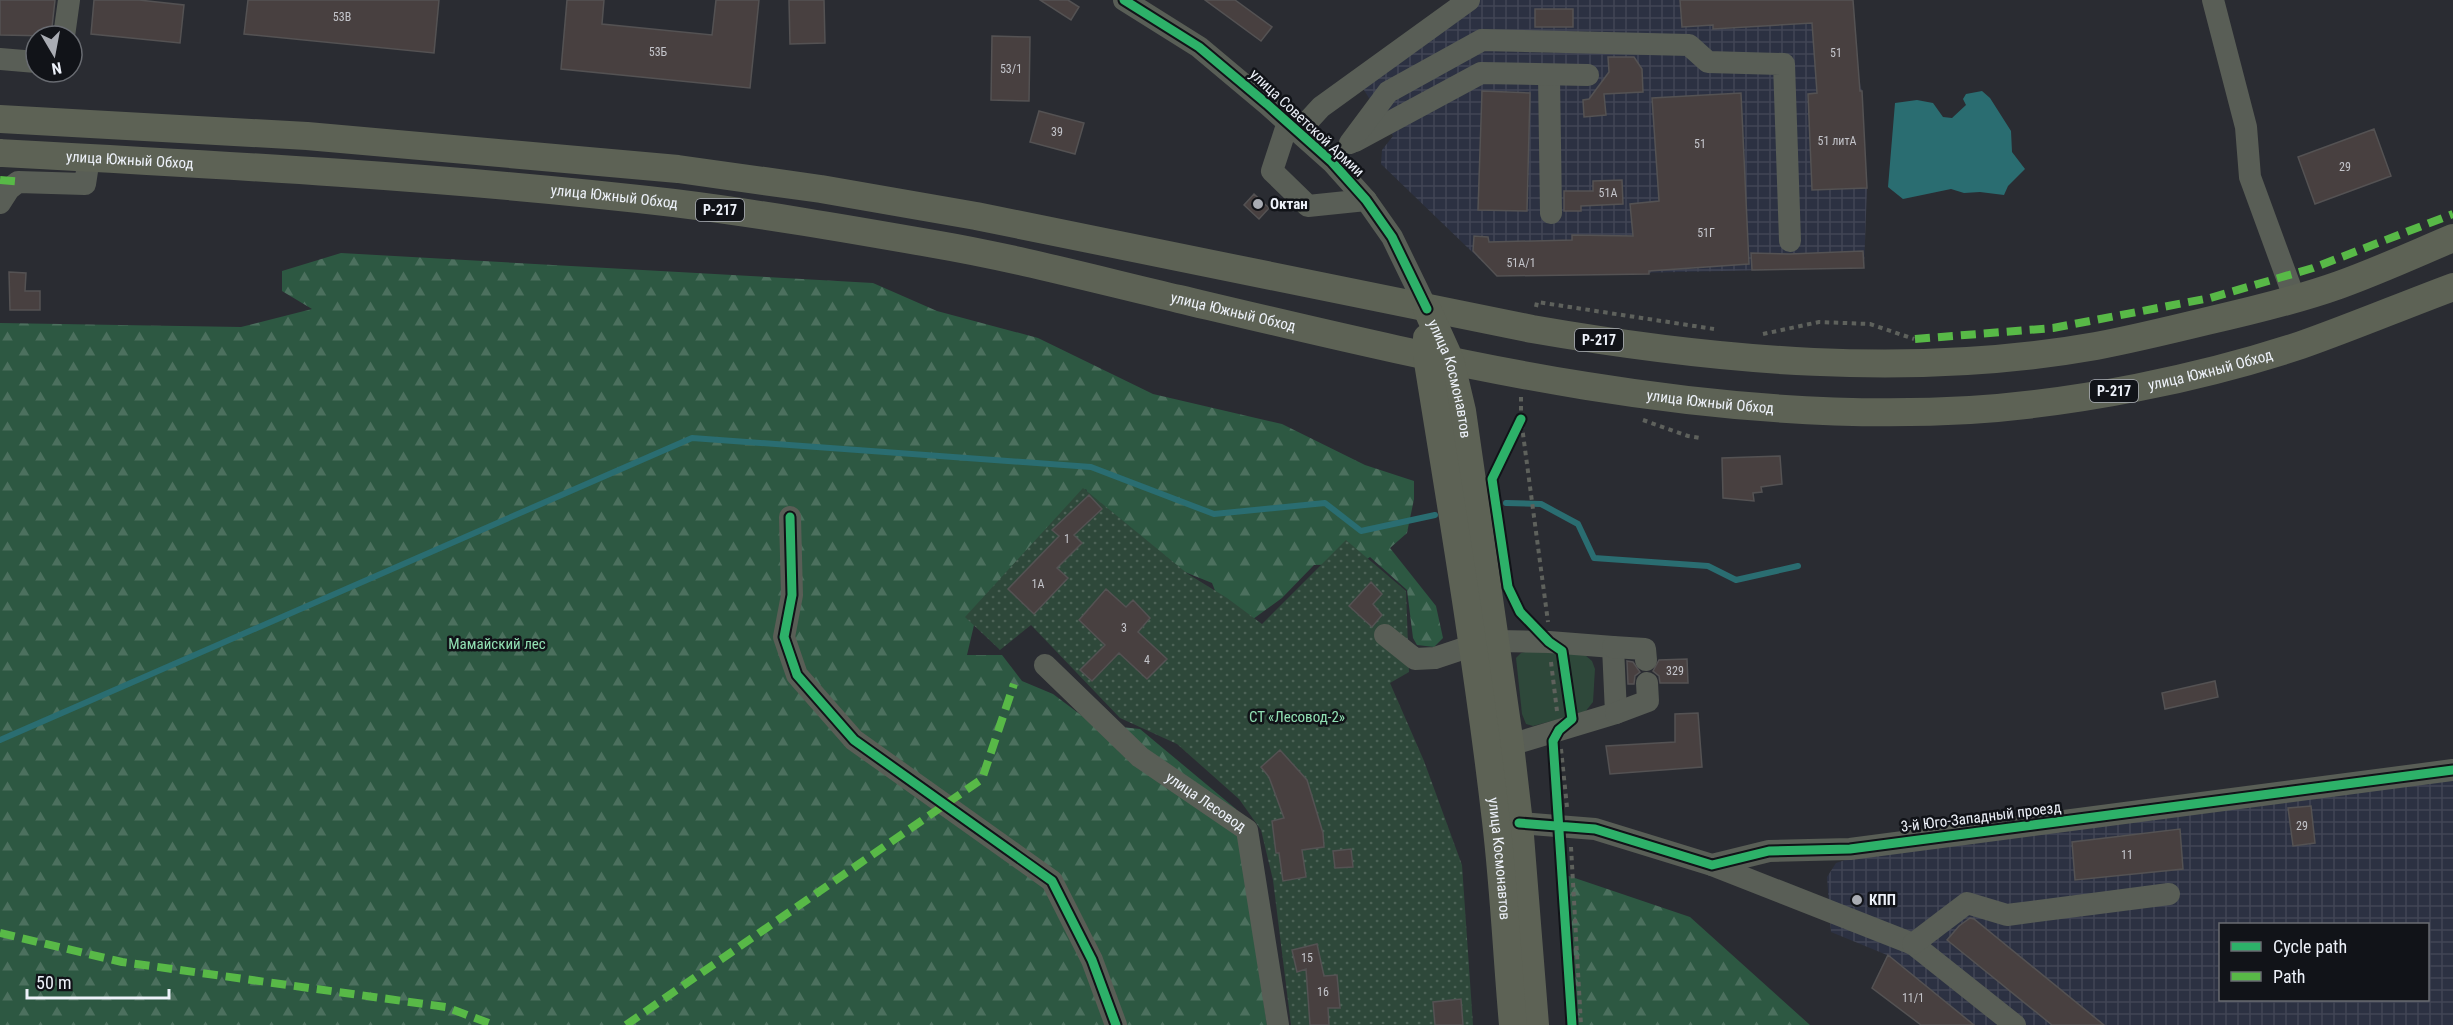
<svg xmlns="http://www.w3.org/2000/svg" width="2453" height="1025" font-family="'Roboto Condensed',sans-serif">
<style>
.industrial{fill:url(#industrial-grid);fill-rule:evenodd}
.grass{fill:#2e483a}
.forest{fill:url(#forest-firs)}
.garden{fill:url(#garden-dots)}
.water{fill:#2a6d71}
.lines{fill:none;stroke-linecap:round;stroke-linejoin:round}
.stream{stroke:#2a6d71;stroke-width:6}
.building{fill:#484040;stroke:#545253;stroke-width:1.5}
.path{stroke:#5e615c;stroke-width:4;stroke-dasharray:4.5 4.5;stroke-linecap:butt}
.minor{stroke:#595e56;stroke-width:22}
.major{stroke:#5d6255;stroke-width:28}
.quiet{stroke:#58b947;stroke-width:8;stroke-dasharray:15 8;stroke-linecap:butt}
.cycleway-casing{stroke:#111318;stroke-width:13}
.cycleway{stroke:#2db169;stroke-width:9}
.poi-dot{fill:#a9acb3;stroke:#111318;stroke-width:2}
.labels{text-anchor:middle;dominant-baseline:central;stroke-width:5;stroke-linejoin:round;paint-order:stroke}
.number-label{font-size:12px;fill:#c4c5cb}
.shield{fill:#111318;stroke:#abaeb6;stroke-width:1.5}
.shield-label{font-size:14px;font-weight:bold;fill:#edf1f9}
.street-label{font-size:15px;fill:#edf1f9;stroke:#111318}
.poi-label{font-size:15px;font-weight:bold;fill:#edf1f9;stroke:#111318;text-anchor:start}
.park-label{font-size:15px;fill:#91e0b3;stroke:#111318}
</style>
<defs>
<pattern id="industrial-grid" width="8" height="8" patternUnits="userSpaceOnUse" patternTransform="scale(1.5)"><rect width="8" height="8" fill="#2c3142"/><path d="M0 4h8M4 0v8" fill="none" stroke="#414555"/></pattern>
<pattern id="forest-firs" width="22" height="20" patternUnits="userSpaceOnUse" patternTransform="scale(1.5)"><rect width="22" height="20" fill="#2d5842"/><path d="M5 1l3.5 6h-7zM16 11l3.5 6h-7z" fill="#4c705e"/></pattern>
<pattern id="garden-dots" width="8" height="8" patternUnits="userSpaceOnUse" patternTransform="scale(1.5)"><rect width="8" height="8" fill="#2e483a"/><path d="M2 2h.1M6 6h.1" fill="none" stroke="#4d6357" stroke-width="1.8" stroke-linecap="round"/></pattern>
</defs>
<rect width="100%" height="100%" fill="#2a2c32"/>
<path class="industrial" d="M1480,0H1853L1859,79L1862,91L1867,188L1864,268L1497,276L1381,164L1382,150L1393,136L1362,87Z
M2453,777V1025H1921L1872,988L1887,955L1831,932L1827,877L1836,863L1863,854ZM2220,924H2428V1000H2220Z"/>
<path class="grass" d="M1529,651L1585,655L1592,661L1595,669L1593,702L1585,712L1533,726L1526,724L1522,714L1516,658L1521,653Z"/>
<path class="forest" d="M341,253L873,283L937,311L1038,338L1153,394L1282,424L1365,465L1414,481V499L1407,533L1390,548L1436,606L1443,638L1434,647L1417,645L1413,638L1407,590L1370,557L1360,564L1314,565L1282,598L1249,622L1224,613L1212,583L1170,566L1101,532L1086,489L978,608L967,655H1002L1022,681L1053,694L1093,724L1140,729L1236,809L1267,1025H0V323L241,327L312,309L282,291V271Z
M1563,874L1690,917L1810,1025H1575Z"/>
<path class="garden" d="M1083,488L1188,574L1227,598L1262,624L1346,540L1406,591L1409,672L1390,683L1424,761L1462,865L1473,1025H1291L1273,880L1261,830L1239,799L1177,744L1120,718L1031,625L1000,650L965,617Z"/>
<path class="water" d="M1982,91L1990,98L2011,131L2012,152L2025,169L2008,186L2004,195L1980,192L1964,193L1951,189L1903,199L1888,187L1895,103L1917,100L1933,103L1943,117L1952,118L1966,105L1963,99L1966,94Z"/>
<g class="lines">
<path class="stream" d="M1506,503L1541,504L1578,524L1594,558L1708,566L1736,580L1798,566
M0,740L692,438L1091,467L1214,514L1325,503L1361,531L1435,515"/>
</g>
<path class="building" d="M0,0H55L51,36L0,35Z
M94,0H139L184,5L180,43L91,34Z
M248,0H439L434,53L244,34Z
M567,0H604L602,24L712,35L716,0H759L750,88L561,69Z
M789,0H824L825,43L790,44Z
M1040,0H1068L1079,7L1071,20Z
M1205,0H1235L1272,27L1261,41Z
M1680,0H1853L1860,91H1862L1867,188L1812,190L1808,94L1817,93L1812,23L1713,29V25L1682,27Z
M1535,9H1573V27H1535Z
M992,36L1030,37L1029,101L991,100Z
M1608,57H1634L1642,69L1643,92L1604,94L1606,115L1584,117L1583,100L1589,99L1609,72Z
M1482,91L1530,93L1527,211L1478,210Z
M1741,93L1749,264L1649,271V274L1497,276L1473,251L1474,236L1488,237L1489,242L1572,240V235L1633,236L1630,204L1659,201L1652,98Z
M1039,111L1084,123L1075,154L1030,142Z
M2374,129L2391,176L2315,204L2298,157Z
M1622,180L1623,204L1581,206V211H1564V191H1593V181Z
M1254,194L1269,208L1259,219L1244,205Z
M1863,251L1864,268L1752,270L1751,253L1790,254Z
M9,272L26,273L25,291H40V310H10Z
M1780,456L1782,484L1761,487L1762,492L1753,493L1754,501L1723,498L1722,458Z
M1089,495L1102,509L1074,535L1082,543L1057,568L1068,578L1034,614L1008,589L1059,536L1052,530Z
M1371,582L1382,594L1373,604L1382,615L1372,627L1349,606Z
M1106,589L1126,607L1133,600L1150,618L1138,632L1167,659L1147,679L1119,653L1092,681L1080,670L1105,645L1079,620Z
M1687,659L1688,683H1660L1659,676L1653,671L1659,660Z
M1627,661L1633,662L1640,672L1635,676L1634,684H1628Z
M2215,681L2218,697L2165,709L2162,693Z
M1698,713L1702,767L1610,774L1606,746L1675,742V714Z
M1280,750L1307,780L1323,833L1324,847L1302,850L1306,877L1283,881L1279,853H1276L1272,821L1284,818L1269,777L1261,767Z
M2311,806L2315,843L2293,846L2288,808Z
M2180,829L2183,869L2075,880L2072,842Z
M1351,849L1353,867L1335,868L1333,851Z
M1970,918L1974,919L2104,1025H2052L1947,940L1959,926Z
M1317,944L1324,976L1337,975L1340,1008H1328L1329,1025H1310L1306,969L1297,972L1292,950Z
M1888,955L1974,1025H1921L1872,988Z
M1461,999L1463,1025H1435L1433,1002Z"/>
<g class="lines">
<path class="path" d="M1536,307L1537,302L1714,329
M1763,334L1819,322L1870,324L1914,339
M1521,397V419L1548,622
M1643,420L1688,436L1700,438
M1551,662L1557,711
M1561,749L1567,807
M1571,847L1581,1025"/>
<g class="minor">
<path d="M1124,0L1199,47L1267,104L1332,162L1366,200L1392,237L1427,309"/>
<path d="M2213,0L2246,127L2250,177L2294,297"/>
<path d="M64,36L69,0"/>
<path d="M0,59L36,62"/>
<path d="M1549,75L1551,213"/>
<path d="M1288,122L1272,171L1308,206L1366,200"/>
<path d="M1298,132L1321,107L1469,0"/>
<path d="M1355,141L1481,73L1588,75"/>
<path d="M1350,143L1388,92L1482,40L1689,45L1708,62L1784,64L1790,241"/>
<path d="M0,203L9,189L18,182L85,184L89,158"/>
<path d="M790,517L792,595L784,637L797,675L854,740L1052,881L1092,960L1116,1025"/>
<path d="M1385,635L1415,659L1435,658L1474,645"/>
<path d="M1496,641L1549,642L1613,647L1616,713L1510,745"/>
<path d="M1613,647L1645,649L1646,660"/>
<path id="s1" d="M1045,665L1140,757L1247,830L1278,1025"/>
<path d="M1616,713L1648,701L1647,683"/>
<path d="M1519,823L1595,829L1712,865L1769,851L1850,849L2453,770"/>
<path d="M1712,865L1913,944L2015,1025"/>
<path d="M1913,944L1967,903L2007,915L2169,894"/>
</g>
<g class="major">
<path d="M0,119L307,136L678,169L821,189L976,216L1532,329C1716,361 1911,379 2096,346C2133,339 2170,330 2207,321C2251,311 2297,300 2339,285C2378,271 2415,254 2453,238"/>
<path id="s2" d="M0,153C225,165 451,177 674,203C762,214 848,229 934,244C1016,258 1098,280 1179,299C1437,360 1702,426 1970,410C2077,403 2198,379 2301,345C2352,327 2402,306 2453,287"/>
<path id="s3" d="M1427,309L1450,360L1462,411L1510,745L1519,823L1535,1025"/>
<path id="s4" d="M1427,338V356C1452,511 1478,665 1496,821C1504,888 1507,957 1513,1025"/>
</g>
<path class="quiet" d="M0,180L22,182
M1915,339L2053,328L2210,298L2313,268L2453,214
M0,933L122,962L446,1007L494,1025
M626,1025L982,779L1014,684"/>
<defs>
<path id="cycleway" d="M1124,0L1199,47L1267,104L1332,162L1366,200L1392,237L1427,309
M1521,419L1492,479L1508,587L1520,612L1549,642L1562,651L1572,719L1559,730L1553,741L1572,1025
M790,517L792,595L784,637L797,675L854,740L1052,881L1092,960L1116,1025
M1519,823L1595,829L1712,865L1769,851L1850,849L2453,770"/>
</defs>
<use href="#cycleway" class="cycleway-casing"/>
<use href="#cycleway" class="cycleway"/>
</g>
<g class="poi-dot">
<circle cx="1258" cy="204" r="6"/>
<circle cx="1857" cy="900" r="6"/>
</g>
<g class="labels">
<g class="number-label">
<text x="342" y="17">53В</text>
<text x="658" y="52">53Б</text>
<text x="1836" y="53">51</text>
<text x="1011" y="69">53/1</text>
<text x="1057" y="132">39</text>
<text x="1837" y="141">51 литА</text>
<text x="1700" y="144">51</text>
<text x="2345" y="167">29</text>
<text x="1608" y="193">51А</text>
<text x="1706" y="233">51Г</text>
<text x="1521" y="263">51А/1</text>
<text x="1067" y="539">1</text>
<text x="1038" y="584">1А</text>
<text x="1124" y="628">3</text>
<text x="1147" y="660">4</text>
<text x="1675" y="671">329</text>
<text x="2302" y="826">29</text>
<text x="2127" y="855">11</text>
<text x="1307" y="958">15</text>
<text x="1323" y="992">16</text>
<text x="1913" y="998">11/1</text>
</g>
<g class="shield">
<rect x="696" y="199" width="48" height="22" rx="4.5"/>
<rect x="1575" y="329" width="48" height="22" rx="4.5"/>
<rect x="2090" y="380" width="48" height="22" rx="4.5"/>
</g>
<g class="shield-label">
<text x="720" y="210">Р-217</text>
<text x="1599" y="340">Р-217</text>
<text x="2114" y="391">Р-217</text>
</g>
<g class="street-label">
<text transform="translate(1307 123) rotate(43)">улица Советской Армии</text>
<text stroke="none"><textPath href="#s2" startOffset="130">улица Южный Обход</textPath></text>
<text stroke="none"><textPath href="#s2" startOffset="616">улица Южный Обход</textPath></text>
<text stroke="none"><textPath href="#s2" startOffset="1246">улица Южный Обход</textPath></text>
<text stroke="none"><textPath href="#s2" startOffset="2236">улица Южный Обход</textPath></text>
<text stroke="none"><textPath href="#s3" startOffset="74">улица Космонавтов</textPath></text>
<text stroke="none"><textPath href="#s2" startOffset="1732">улица Южный Обход</textPath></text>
<text stroke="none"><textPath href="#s1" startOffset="212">улица Лесовод</textPath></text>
<text transform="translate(1981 817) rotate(-7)">3-й Юго-Западный проезд</text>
<text stroke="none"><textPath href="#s4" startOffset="526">улица Космонавтов</textPath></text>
</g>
<g class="poi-label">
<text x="1270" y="204">Октан</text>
<text x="1869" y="900">КПП</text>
</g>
<g class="park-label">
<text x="497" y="644">Мамайский лес</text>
<text x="1297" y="717">СТ «Лесовод-2»</text>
</g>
</g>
<rect x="2219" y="923" width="210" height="78" fill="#111318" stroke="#696c72" stroke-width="1.5"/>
<rect x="2231" y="942" width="30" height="9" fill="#2db169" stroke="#696c72" stroke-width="1.5"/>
<text x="2273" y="953" font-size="18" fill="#edf1f9">Cycle path</text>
<rect x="2231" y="972" width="30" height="9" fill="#58b947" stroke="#696c72" stroke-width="1.5"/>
<text x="2273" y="983" font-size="18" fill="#edf1f9">Path</text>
<g transform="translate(54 54) rotate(170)"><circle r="28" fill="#111318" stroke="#696c72" stroke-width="1.5"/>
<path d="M0-4.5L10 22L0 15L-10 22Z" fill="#a9acb3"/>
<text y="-9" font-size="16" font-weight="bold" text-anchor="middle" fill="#edf1f9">N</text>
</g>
<path d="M27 989v9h142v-9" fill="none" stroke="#edf1f9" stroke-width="3"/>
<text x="36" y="989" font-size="18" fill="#edf1f9" stroke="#111318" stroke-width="4.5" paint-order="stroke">50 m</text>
</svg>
